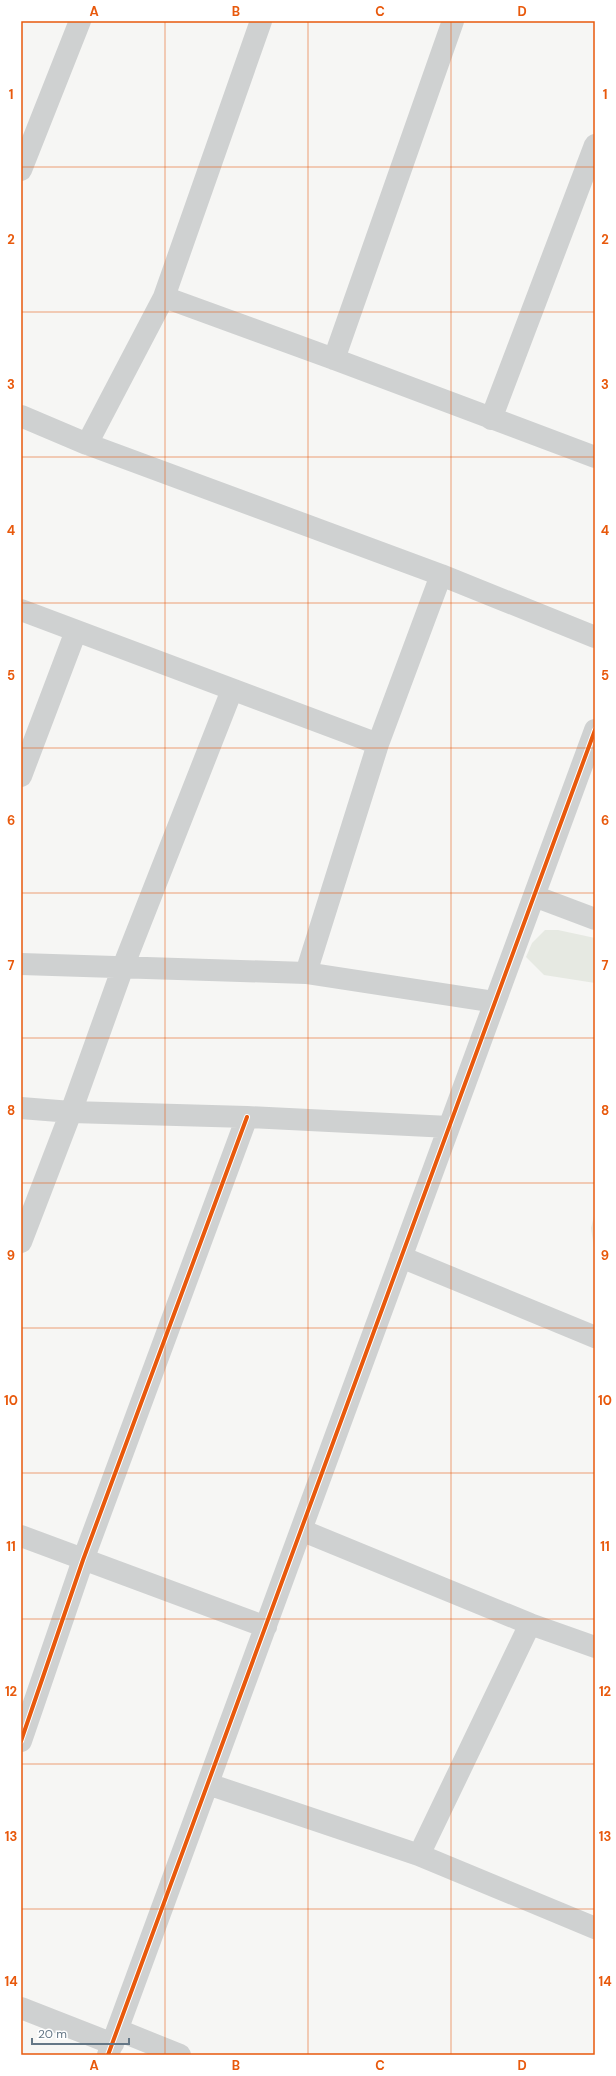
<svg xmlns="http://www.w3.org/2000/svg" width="616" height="2076" font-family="'DM Sans',sans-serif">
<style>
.green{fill:#e6e9e2}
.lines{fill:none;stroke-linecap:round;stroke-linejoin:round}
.minor{stroke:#cfd1d1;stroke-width:22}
.cycleway-casing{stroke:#fff;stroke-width:6}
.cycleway{stroke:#e8590c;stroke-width:4}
.grid{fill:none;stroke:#e8590c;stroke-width:1;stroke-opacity:0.55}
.neatline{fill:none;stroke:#e8590c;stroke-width:1.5}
.grid-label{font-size:13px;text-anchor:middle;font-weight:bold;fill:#e8590c}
</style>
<rect width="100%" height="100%" fill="#f6f6f4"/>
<path class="green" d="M545,930H558L595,938V983L544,975L526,957L532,943Z
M595,1212V1255L591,1228Z"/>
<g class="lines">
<path class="minor" d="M21,170L80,21
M164,297L334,359L595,457
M334,359L453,21
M21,416L87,444L441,575L595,637
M491,419L595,145
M87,444L164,297L261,21
M21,610L378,744
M21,776L76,631
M534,896L595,919
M21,964L306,973L495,1002
M306,973L378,744L441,575
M21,1108L71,1112L247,1117L449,1127
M21,1242L71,1112L123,967L232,690
M401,1257L595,1337
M301,1530L530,1624L595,1647
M21,1536L266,1627
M21,1741L83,1560L247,1117
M208,1784L419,1855L595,1928
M419,1855L530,1624
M21,2008L113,2044
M118,2030L180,2055
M108,2055L595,730"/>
<defs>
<path id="cycleway" d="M21,1741L83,1560L247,1117
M108,2055L595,730"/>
</defs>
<use href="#cycleway" class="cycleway-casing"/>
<use href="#cycleway" class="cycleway"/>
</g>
<path class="grid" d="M165,21V2055M308,21V2055M451,21V2055M21,167H595M21,312H595M21,457H595M21,603H595M21,748H595M21,893H595M21,1038H595M21,1183H595M21,1328H595M21,1473H595M21,1619H595M21,1764H595M21,1909H595"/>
<rect width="616" height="2076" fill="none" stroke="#ffffff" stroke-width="44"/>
<path d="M32 2038v6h97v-6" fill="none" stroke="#647786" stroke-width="2"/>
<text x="38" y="2038" font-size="12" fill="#647786" stroke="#ffffff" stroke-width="3" paint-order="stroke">20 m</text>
<rect x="22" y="22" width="572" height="2032" class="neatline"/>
<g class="grid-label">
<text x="94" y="16">A</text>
<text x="236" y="16">B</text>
<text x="380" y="16">C</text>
<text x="522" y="16">D</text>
<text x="11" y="99">1</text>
<text x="605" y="99">1</text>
<text x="11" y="244">2</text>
<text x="605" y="244">2</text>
<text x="11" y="389">3</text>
<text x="605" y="389">3</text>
<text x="11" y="535">4</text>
<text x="605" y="535">4</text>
<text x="11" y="680">5</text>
<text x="605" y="680">5</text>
<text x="11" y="825">6</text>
<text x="605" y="825">6</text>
<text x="11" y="970">7</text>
<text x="605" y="970">7</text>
<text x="11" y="1115">8</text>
<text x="605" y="1115">8</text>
<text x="11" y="1260">9</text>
<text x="605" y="1260">9</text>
<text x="11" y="1405">10</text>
<text x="605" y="1405">10</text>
<text x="11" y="1551">11</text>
<text x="605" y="1551">11</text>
<text x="11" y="1696">12</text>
<text x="605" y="1696">12</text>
<text x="11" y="1841">13</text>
<text x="605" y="1841">13</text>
<text x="11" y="1986">14</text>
<text x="605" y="1986">14</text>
<text x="94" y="2070">A</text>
<text x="236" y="2070">B</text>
<text x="380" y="2070">C</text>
<text x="522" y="2070">D</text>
</g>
</svg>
